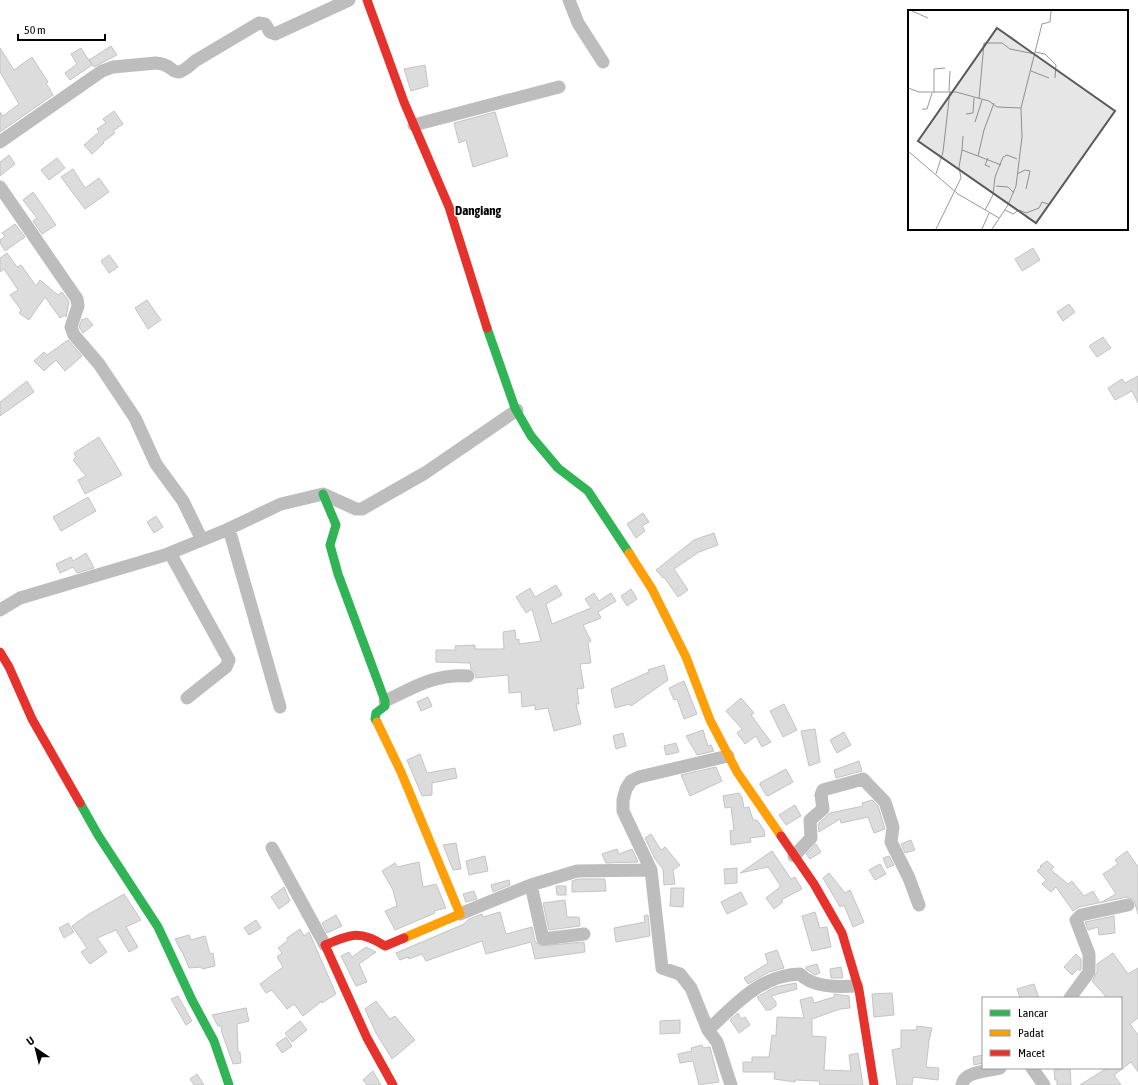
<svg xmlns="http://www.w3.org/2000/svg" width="1138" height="1085" font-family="'Asap Condensed',sans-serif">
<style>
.building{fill:#dcdcdc;stroke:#c4c4c4}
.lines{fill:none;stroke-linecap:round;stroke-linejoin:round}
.street{stroke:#bdbdbd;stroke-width:13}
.fast{stroke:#30b455;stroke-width:9}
.slow{stroke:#ff9f0a;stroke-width:9}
.jam{stroke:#e5322d;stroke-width:9}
.labels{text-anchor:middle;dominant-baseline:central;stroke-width:3;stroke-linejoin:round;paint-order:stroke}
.quarter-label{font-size:13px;font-weight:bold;fill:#000;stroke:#fff}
.inset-road{fill:none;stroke:#999;stroke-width:1}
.view{fill:#595959;fill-opacity:0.15;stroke:#595959;stroke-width:2}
.inset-edge{fill:none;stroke:#000;stroke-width:2}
</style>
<rect width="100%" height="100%" fill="#fff"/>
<path class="building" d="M111,46L117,55L94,67L89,60Z
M0,48L14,70L32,57L48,82L46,83L53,95L0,132V112L3,116L19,104L0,72Z
M81,48L92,65L70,80L65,73L77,64L71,54Z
M425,65L428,86L411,91L404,69Z
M114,111L123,124L113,131L115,133L103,142L104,143L92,154L84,145L99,132L97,129L106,123L103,119Z
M495,112L508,156L473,167L466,140L459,143L454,123Z
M9,155L15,164L0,176V162Z
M57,158L65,168L49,180L41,170Z
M73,169L85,188L99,178L109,192L85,209L61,177Z
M33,192L56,225L42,234L33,221L37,218L23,200Z
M15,224L25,237L5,251L0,243V240L5,236L2,233Z
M1033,248L1040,260L1022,271L1015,259Z
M7,253L17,267L21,265L36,286L40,280L58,295L62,292L69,302L66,317L65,315L60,318L45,297L29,320L19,313L21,310L10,295L18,290L4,269L0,272V258Z
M109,255L118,267L109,273L101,261Z
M147,300L161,320L148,329L135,308Z
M1069,304L1075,312L1063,321L1057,312Z
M87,318L93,325L83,333L79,327L82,319L83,320Z
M1103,337L1111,348L1097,357L1089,346Z
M68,340L82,356L65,371L56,360L44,371L34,361L44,352L47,355Z
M1138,376V403L1132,391L1115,400L1108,388L1122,379L1125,383Z
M27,381L34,392L0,416V402Z
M99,437L122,475L85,494L78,480L86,476L73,460L76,457L74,453Z
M88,497L96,511L61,531L53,517Z
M643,513L649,522L642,526L645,531L636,538L627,524Z
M156,516L163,527L154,533L147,522Z
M714,533L718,545L699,552L674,569L688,590L678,597L664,577L663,578L656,570L694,540Z
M86,553L94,568L77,573L73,567L60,573L56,564L71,557L73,561Z
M556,585L562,595L546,604L552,624L591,608L585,599L594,593L599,601L611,593L616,601L598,612L601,618L583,625L591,641L588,643L591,663L580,664L584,688L577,689L579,704H576L581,724L554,731L548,708L535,710V705L522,707L521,692L509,693L508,675L476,678L475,672L471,669L470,663L436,662V650H456L455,646L475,645V649H504L503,632L515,630L516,640L519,639V644L541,641L532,609L526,613L516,597L530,588L535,597Z
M631,589L637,599L627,606L621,596Z
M664,665L668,680L631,706L630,704L615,708L611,689L649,672L648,670Z
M684,681L697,714L684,719L677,699L674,700L669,688Z
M428,697L432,706L421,711L417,702Z
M741,698L754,713L751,715L771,742L762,747L756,736L745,744L737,733L742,729L726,711Z
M784,704L797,730L783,737L770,711Z
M815,729L820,762L809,766L801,731Z
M703,730L708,746L711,745L714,751L697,755L686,736Z
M844,732L851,745L837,753L830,740Z
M623,733L626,746L616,749L613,736Z
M676,743L679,752L666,755L664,746Z
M420,754L427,773L455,768L457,778L432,783V795L422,796L407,760Z
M859,761L862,771L836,778L834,770Z
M716,767L722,781L690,796L681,775Z
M786,769L793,782L768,796L766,795L760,785V783Z
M739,793L742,797L744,808L749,807L753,820H757L764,830L765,836L750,838L751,842L731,845L730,831L734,830L731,807L725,808L723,796Z
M872,800L878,806L885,829L874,833L868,817L841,823L840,819L819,832L818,824L830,813L863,806L862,803Z
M795,805L801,816L786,825L779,815Z
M651,834L661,850L665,847L680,865L673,870L675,884L664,885L663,869L655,859L645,838Z
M911,840L915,850L905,853L901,844Z
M456,843L461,869L453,870L443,845Z
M816,844L821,852L810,859L806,854Z
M617,849L619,854L632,849L638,862L606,863L602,854Z
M772,851L791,879L795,877L802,889L781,900L783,902L774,909L766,898L780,887V885L768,867L740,873Z
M1127,851L1138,867V914L1134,900L1127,897L1079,907L1073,911L1056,887L1051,892L1042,884L1046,880L1037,871L1041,867L1040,866L1047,861L1054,867L1051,870L1068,884L1072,881L1084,896L1093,891L1100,903L1116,894L1103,874L1118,864L1115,860Z
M485,856L488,871L469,875L466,861Z
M889,856L894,865L887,868L883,858Z
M419,862L423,887L436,884L446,908L434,911L435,913L395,930L385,911L397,906L393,890L382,871L395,863L397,867Z
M880,864L886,874L875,880L869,870Z
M737,868V883L725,884L724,869Z
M829,873L845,893L850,890L864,922L853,927L844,905L840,907L823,878Z
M578,879H605L606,891L572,892V881Z
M509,880L510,885L493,892L491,885Z
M556,886H566V895H557Z
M284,887L290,901L279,909L271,897Z
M671,888H684L683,907L670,906Z
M474,891L477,899L466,902L463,894Z
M741,892L747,904L727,914L721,902Z
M124,894L141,920L126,927L138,947L129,952L116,930L97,938L107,952L90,964L81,952L87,948L72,926L89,914Z
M565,900L567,917H579L580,926L549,930L543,903Z
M500,912L506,934L532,927L535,941L540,946L584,942L585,952L535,959L531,942L486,954L482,941L426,961L422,954L409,959L408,957L400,960L396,953L464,924L469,919L482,914L483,917Z
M815,912L820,928L827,927L831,947L812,951L802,916Z
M336,915L342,926L327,933L322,923Z
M648,915L650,936L616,942L614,928L645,922L644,916Z
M1114,916L1115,933L1099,935L1098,927L1088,930L1085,922Z
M256,920L261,928L249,935L244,928Z
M68,923L74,932L64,938L59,928Z
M300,929L304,936L309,932L336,994L322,1003V1001L303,1016L294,1004L287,1009L272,990L266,993L260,984L283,967L277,957L282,953L278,948L288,940L287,938Z
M189,935L191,940L205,936L210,954L213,953L215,966L202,969V967L189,968L182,951H181L175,939Z
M366,947L376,952L359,964L367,982L356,986L341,956L349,952L352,957Z
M777,950L784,968L769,972L748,984L744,978L768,963L765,954Z
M1113,953L1128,974L1138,968V1018L1130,1024L1138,1035V1072L1131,1062L1114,1075L1121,1085H1080L1107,1068H1121V998H1107L1092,981L1097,972V964Z
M1076,954L1081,959V969L1080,971L1078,969L1072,975L1064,967Z
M817,964L820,973L815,975L806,969V967Z
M841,967L843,978H831L830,969Z
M796,983L797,989L771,996L776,1002V1006L770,1010H766L757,997L775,987Z
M1034,984L1039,998H1020L1017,989Z
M892,993L894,1015L874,1017L872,994Z
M834,994L849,996L850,1008L840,1009L812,1019V1036L826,1037L824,1070L851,1071L849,1055L858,1053L863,1085H820L819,1081L795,1080V1082L774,1079L775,1072H743V1062H752V1057H769L772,1035L776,1036L777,1017L804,1018L800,1000L812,997L814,1003L834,997Z
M178,996L192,1021L186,1025L171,999Z
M376,1001L390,1019L395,1016L415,1040L392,1059L376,1033L365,1009Z
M246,1008L249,1021L237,1024L238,1052H240L241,1063L233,1064L222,1033L221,1026H218L212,1015Z
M738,1013L741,1019L745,1017L750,1025L739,1033L730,1020Z
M680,1020V1033L660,1034V1021Z
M300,1021L307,1030L292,1042L285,1033Z
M917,1026L932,1028L929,1041L926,1067L939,1068L938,1080L913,1077L912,1085H897L892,1050L901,1048V1030H916Z
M286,1037L292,1046L282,1053L276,1044Z
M702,1045L703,1048L710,1047L719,1082L699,1085L693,1061L680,1063L678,1054L692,1051L691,1048Z
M983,1055V1063L974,1065L973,1057Z
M1070,1068L1071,1085H1057V1080H1055L1054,1070Z
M373,1071L381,1085H367L363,1080Z
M197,1074L204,1085H194L190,1079Z"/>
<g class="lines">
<path class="street" d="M569,0L578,23L603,62
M414,125L559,87
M0,142L102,71L113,67L156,63C178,64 170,84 195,61L259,23L265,24L270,32L275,34L349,0
M0,187L77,299L78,306L71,327L74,335L99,364L135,418L156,464L183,501L202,540
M229,529L280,707
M170,553L229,660L226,667L187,698
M0,610L20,598L165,555L224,531L281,504L323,494L356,509H362L425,473L517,410
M385,701C415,687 434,674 468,676
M728,756L639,777L631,781L626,789L623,800V811L651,870L662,968L680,974L691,988L708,1030L717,1042L731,1085
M272,848L325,945
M794,856L811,838L810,820L823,809L821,795L823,790L863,779L885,802L893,827L891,842L909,878L919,905
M531,885L543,939L584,934
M460,914L531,885L577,871L651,870
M1070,998L1089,972V954L1076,920L1081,915L1128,905
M708,1030C735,1005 760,975 800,974C813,988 839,987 857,986
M1032,1068L1044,1085
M962,1085C964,1071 989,1071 1000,1068"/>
<path class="fast" d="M487,328L515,408L531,436L558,468L588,491L629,553
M323,494L336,525L330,545L338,574L385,701V706L376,713L375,719L377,722
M80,803L98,835L158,927L192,1000L214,1041L229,1085"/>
<path class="slow" d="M629,553L652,589L686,657L710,720L737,772L781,836
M377,722L401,772L460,914L404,938"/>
<path class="jam" d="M367,0L404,102L449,207L487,328
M0,652L9,667L32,719L80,803
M781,836L814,884L842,933L859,990L874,1085
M393,1085L367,1038L325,945C351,934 360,930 385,946L404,938"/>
</g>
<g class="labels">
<g class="quarter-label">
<text x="478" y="210">Dangiang</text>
</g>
</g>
<g transform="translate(908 10)">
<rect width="220" height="220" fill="#fff"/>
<path class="inset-road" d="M4,1L20,8M127,42L137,44L148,55L147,68M123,61L141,68M0,78L11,82H48L81,91L89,97L113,98M41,81L42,61M26,83V59L37,58M71,89L76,33H94L102,39L127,44M14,99H19L24,83M58,104L65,103L66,88M67,112L74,90M54,140L55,126M0,141L50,184L91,208M70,146L93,155M80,148L77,155L82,157M28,164L35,142L42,81M109,164L117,160L122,161L118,179M88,176L100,177L106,183M77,200L85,185L87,167L95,147L99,145L109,149M97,200L105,204L111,200L118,203L131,198L134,192L140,194M118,207L129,214M28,219L53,168L51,157L54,140L70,146L76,120L86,93M74,219L81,203M84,219L100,195L108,176L114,127L113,98L134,14L142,12L143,1"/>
<path class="view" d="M89,18L207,101L128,213L10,131Z"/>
<rect width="220" height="220" class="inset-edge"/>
</g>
<rect x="982" y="997" width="140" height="72" fill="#ffffff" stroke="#999999"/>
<rect x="990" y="1010" width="20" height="6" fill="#30b455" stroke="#999999"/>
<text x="1018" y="1017" font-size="12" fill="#000000">Lancar</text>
<rect x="990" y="1030" width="20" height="6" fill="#ff9f0a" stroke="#999999"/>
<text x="1018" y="1037" font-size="12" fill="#000000">Padat</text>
<rect x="990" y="1050" width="20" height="6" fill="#e5322d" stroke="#999999"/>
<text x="1018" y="1057" font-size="12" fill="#000000">Macet</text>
<g transform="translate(36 1049) rotate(325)" stroke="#ffffff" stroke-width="3" paint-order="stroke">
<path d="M0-3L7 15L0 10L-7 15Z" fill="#000000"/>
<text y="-6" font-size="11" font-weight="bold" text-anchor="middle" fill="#000000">U</text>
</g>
<path d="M18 34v6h87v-6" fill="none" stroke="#000000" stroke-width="2"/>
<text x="24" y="34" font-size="12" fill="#000000" stroke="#ffffff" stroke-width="3" paint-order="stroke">50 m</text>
</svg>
